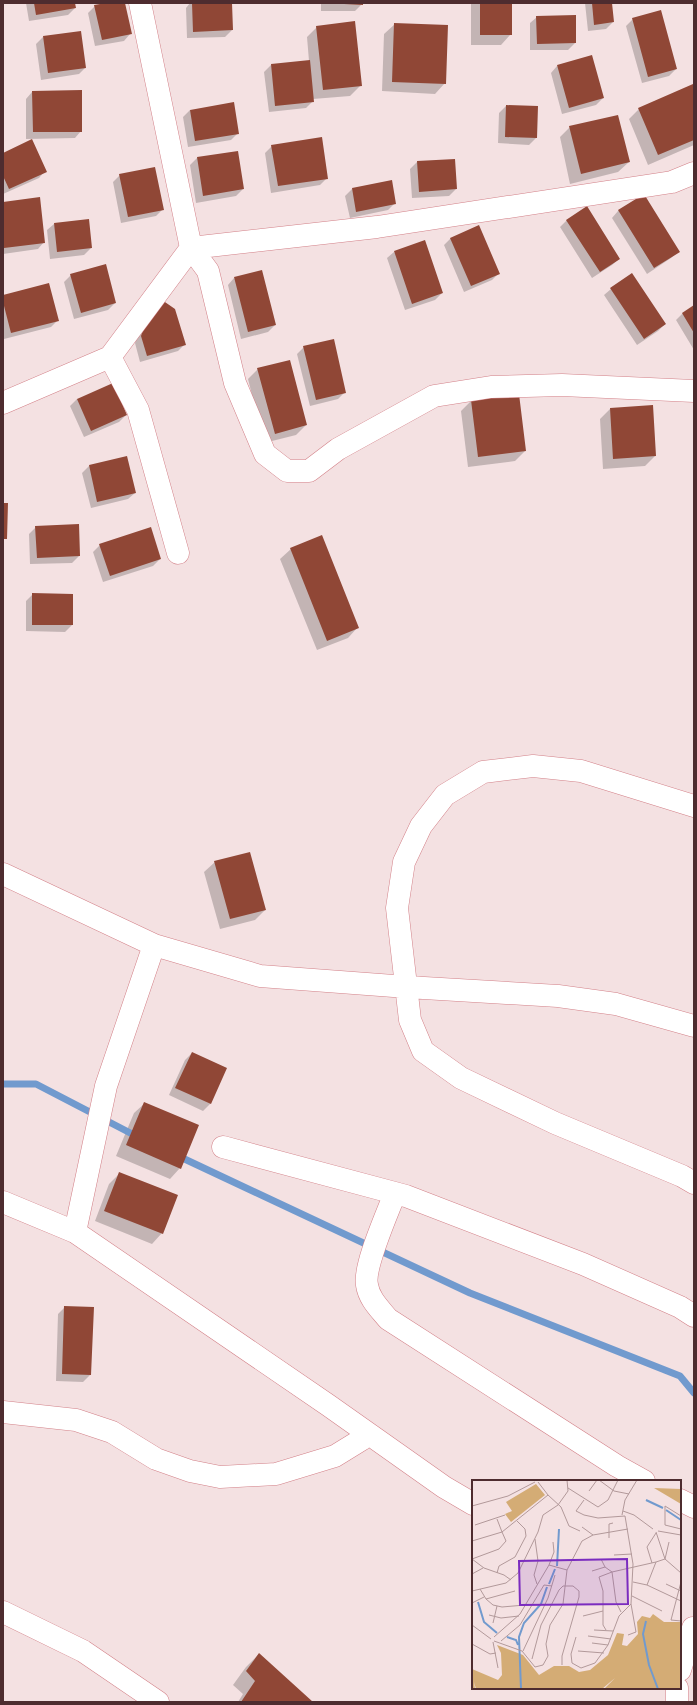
<svg xmlns="http://www.w3.org/2000/svg" width="697" height="1705" font-family="'Space Grotesk',sans-serif">
<style>
.shadow{fill:#0003}
.lines{fill:none;stroke-linecap:round;stroke-linejoin:round}
.stream{stroke:#719ace;stroke-width:7}
.building{fill:#904736}
.minor-casing{stroke:#d38088;stroke-width:23}
.minor{stroke:#fff;stroke-width:22}
.inset-river{fill:none;stroke:#719ace;stroke-width:2}
.inset-road{fill:none;stroke:#b2999a;stroke-width:1}
.view{fill:#7b2cbf;fill-opacity:0.15;stroke:#7b2cbf;stroke-width:2}
.inset-edge{fill:none;stroke:#4e2c2f;stroke-width:2}
</style>
<rect width="100%" height="100%" fill="#f4e1e2"/>
<path class="shadow" d="M26,3H74L75,8L68,15L29,21Z
M111,3H124L130,34L124,41L95,46L88,13L95,6Z
M190,3H231L232,30L225,37L187,38L186,8Z
M321,3H362V4L355,11H321Z
M471,3H511V34L501,45H471Z
M585,3H611L613,22L606,29L588,31Z
M537,17L575,43L568,50H530V23Z
M633,19L676,69L669,76L642,83L626,26Z
M395,24L445,83L435,94L382,91L384,34Z
M317,27L361,85L350,96L313,99V101L306,108L269,112L264,72L271,65L309,61L307,37Z
M43,37L85,68L79,74L41,80L36,44Z
M557,66L603,98L596,105L562,114L551,73Z
M693,85L694,145L648,165L629,119L639,109Z
M32,92L81,131L75,138L26,139V99Z
M506,106L537,107L536,138L529,145L498,143L499,113Z
M190,110L238,133L231,140L188,147L183,117Z
M570,127L629,162L618,172L570,184L560,137Z
M272,146L327,178L320,185L271,193L265,153Z
M237,152L243,189L236,196L196,203L190,165L197,158Z
M3,154L45,171L39,178L3,194Z
M454,160L456,189L449,196L412,198L410,169L417,162Z
M120,175L163,209L156,216L121,223L113,182Z
M352,189L395,203L388,210L350,218L345,196Z
M643,195L678,252L671,258L647,274L612,218L618,211Z
M39,198L44,242L38,249L3,254V203Z
M567,220L619,259L612,265L592,278L560,227Z
M54,224L91,248L84,255L50,259L47,230Z
M451,238L499,273L492,280L464,292L444,245Z
M394,252L442,293L435,300L405,310L387,258Z
M71,275L115,303L108,310L74,319L64,282Z
M234,278L275,325L268,332L241,339L228,285Z
M611,289L665,324L658,331L637,345L604,295Z
M3,296L58,320L51,327L4,339Z
M694,306V350L676,320L682,314Z
M141,327L185,344L178,351L140,362L135,343Z
M304,347L345,392L338,399L310,406L297,354Z
M258,369L306,425L296,435L264,443L248,379Z
M77,399L126,415L119,422L84,437L70,406Z
M471,401L525,451L515,461L468,467L461,411Z
M610,409L655,456L645,466L603,469L600,419Z
M126,457L135,493L128,499L91,508L82,473L89,466Z
M36,527L79,556L72,563L30,564L29,534Z
M100,545L160,559L153,566L103,582L93,552Z
M291,549L358,627L348,638L317,650L280,559Z
M33,594L72,625L65,632L26,631V601Z
M215,862L265,910L255,920L220,929L204,872Z
M192,1053L226,1068L210,1104L203,1111L169,1095L185,1060Z
M145,1103L180,1168L170,1179L116,1156L134,1113Z
M120,1173L162,1233L152,1244L95,1221L109,1184Z
M65,1307L90,1375L83,1382L56,1381L58,1314Z
M259,1654L311,1702H238L243,1694L233,1685L246,1667Z"/>
<g class="lines">
<path class="stream" d="M3,1084H36L138,1137
M176,1155L470,1293L680,1376L694,1393"/>
</g>
<path class="building" d="M34,3H75L76,8L36,15Z
M106,3H125L132,34L102,40L94,5Z
M192,3H232L233,30L193,32Z
M344,3H363V5L344,4Z
M480,3H512V35H480Z
M592,3H612L614,22L594,25Z
M661,10L677,69L648,77L632,18Z
M576,15V43L537,44L536,16Z
M355,21L362,86L323,90L316,26Z
M394,23L448,25L446,84L392,82Z
M81,31L86,68L48,73L43,36Z
M592,55L604,98L569,108L557,65Z
M310,60L314,102L275,106L271,64Z
M693,84L694,140L658,155L638,108Z
M82,90V132H33L32,91Z
M234,102L239,134L195,141L190,110Z
M506,105L538,106L537,138L505,137Z
M618,115L630,162L581,174L569,126Z
M322,137L328,179L278,186L271,145Z
M32,139L47,172L9,189L3,176V153Z
M238,151L244,189L203,196L197,157Z
M455,159L457,189L419,192L417,161Z
M155,167L164,210L128,217L119,174Z
M392,180L396,204L356,212L352,188Z
M644,194L680,252L654,268L618,210Z
M40,197L45,243L4,248L3,202Z
M587,206L620,259L600,272L566,220Z
M89,219L92,248L57,252L54,223Z
M479,225L500,274L471,286L450,238Z
M425,240L443,293L412,304L394,251Z
M106,264L116,303L81,313L70,274Z
M262,270L276,325L248,332L234,277Z
M632,273L666,324L644,339L610,288Z
M49,283L59,321L11,333L3,302V295Z
M162,300L175,309L186,345L147,356L141,336L147,319Z
M694,305V333L682,313Z
M334,339L346,393L316,400L303,346Z
M290,360L307,425L275,434L257,368Z
M113,383L127,415L91,431L77,399Z
M519,394L526,451L478,457L471,400Z
M653,405L656,456L613,459L610,408Z
M127,456L136,493L97,502L89,465Z
M3,503H8L7,539H3Z
M79,524L80,556L37,558L35,526Z
M151,527L161,559L110,576L99,544Z
M322,535L359,628L327,641L290,548Z
M32,593L73,594V625H32Z
M250,852L266,910L230,919L214,861Z
M192,1052L227,1068L211,1104L175,1088Z
M144,1102L199,1125L181,1169L126,1145Z
M119,1172L178,1195L163,1234L104,1211Z
M64,1306L94,1307L91,1375L62,1374Z
M259,1653L313,1702H241L255,1681L246,1671Z"/>
<g class="lines">
<defs>
<path id="minor" d="M191,248L208,271L235,383L265,454L287,471H309L338,449L434,396L491,387L562,385L694,391
M191,248L377,227L672,182L694,173
M110,357L138,410L178,553
M3,403L110,357L191,248L140,3
M694,806L581,771L533,766L483,772L445,795L421,826L404,862L397,908L410,1020L423,1051L461,1078L555,1123L682,1176L694,1183
M3,874L154,945L260,976L407,987L558,996L616,1004L694,1026
M223,1147L406,1196L583,1264L680,1307L694,1316
M395,1193C388,1212 363,1267 367,1285C369,1299 380,1309 388,1319L617,1466L644,1481
M3,1202L75,1232L328,1405L444,1487L473,1504
M75,1232L106,1086L154,945
M3,1412L76,1420L112,1432L156,1459L190,1471L220,1477L276,1474L335,1456L361,1440L367,1433
M680,1500L694,1507
M3,1612L83,1651L158,1702
M680,1670L693,1628
M677,1688V1702"/>
</defs>
<use href="#minor" class="minor-casing"/>
<use href="#minor" class="minor"/>
</g>
<g transform="translate(472 1480)">
<rect width="209" height="209" fill="#f4e1e2"/>
<path d="M64,4L73,15L39,42L33,34L40,31L34,22ZM182,8L209,9V24ZM181,134L192,142H209V209H132L143,198L130,209H4L2,202L3,209H0V189L26,200L30,195L29,173L25,165L51,175L67,195L82,186H97L107,192L118,190L136,175L145,153L152,154L150,165L155,166L166,154L165,142L170,136L178,138Z" fill="#d4ac75"/>
<path class="inset-river" d="M174,20L191,28M194,30L209,40M85,86L87,49M77,104L83,89M6,122L12,142L25,153M174,141L171,154L177,185L186,209M35,157L44,160L46,165M49,209L47,157L52,143L69,124L75,107"/>
<path class="inset-road" d="M127,0L142,11L157,14M96,8L126,27L136,20L146,0M117,11L125,0M76,15L89,27L97,46L108,51M112,20L104,31L112,35L126,38L153,36M0,26L36,16L63,2M151,31L162,35L181,49M150,35L153,20L165,0M209,36L193,26V45L209,49M3,45L33,35M110,47L121,55M186,51L209,55M184,52L193,79L209,93M137,58V44L141,43M63,59L66,81L62,95L65,104M0,61L30,52L25,39M142,75L160,74M129,79L133,87L140,92L184,82M180,83L175,67L184,53M77,85L95,90M120,91L133,87M25,93L27,86L43,77L54,56L53,49L45,41M0,94L11,88M39,100L32,95L12,88L0,79L27,69L34,61L30,52L76,15L66,2M161,102L175,105L209,121M209,102L199,140L209,141M194,104L209,111M175,105L184,82L193,79L197,62M8,109L14,119L21,125L30,127L53,125M0,111L34,103L46,93L66,52L71,35L86,25L96,11L95,0M160,116L190,131M14,119L43,111M0,123L12,117M17,135L29,138L47,136M111,136L131,131M21,143L25,126M0,145L19,159M122,150L141,151M134,150L131,145V111L127,97L140,92L144,122L149,132M156,155L164,152L159,124M116,156L139,159M22,157L48,134L77,85L82,72L81,62M104,157L99,174L100,183L109,188L123,183L136,165L147,136L159,124L161,84L153,36M22,161L50,171L63,187L71,185L76,176L74,164L78,145L91,124L95,90L110,61L121,55L156,49M29,161L48,145L72,105L80,106M21,162L26,188M120,163L136,165M0,164L18,174L24,173M51,171L76,118L83,95M106,171L132,173M60,179L69,145L87,110L91,106H101L107,111V117L90,176V185"/>
<path class="view" d="M155,79L156,124L48,125L47,81Z"/>
<rect width="209" height="209" class="inset-edge"/>
</g>
<rect width="697" height="1705" fill="none" stroke="#4e2c2f" stroke-width="8"/>
</svg>
